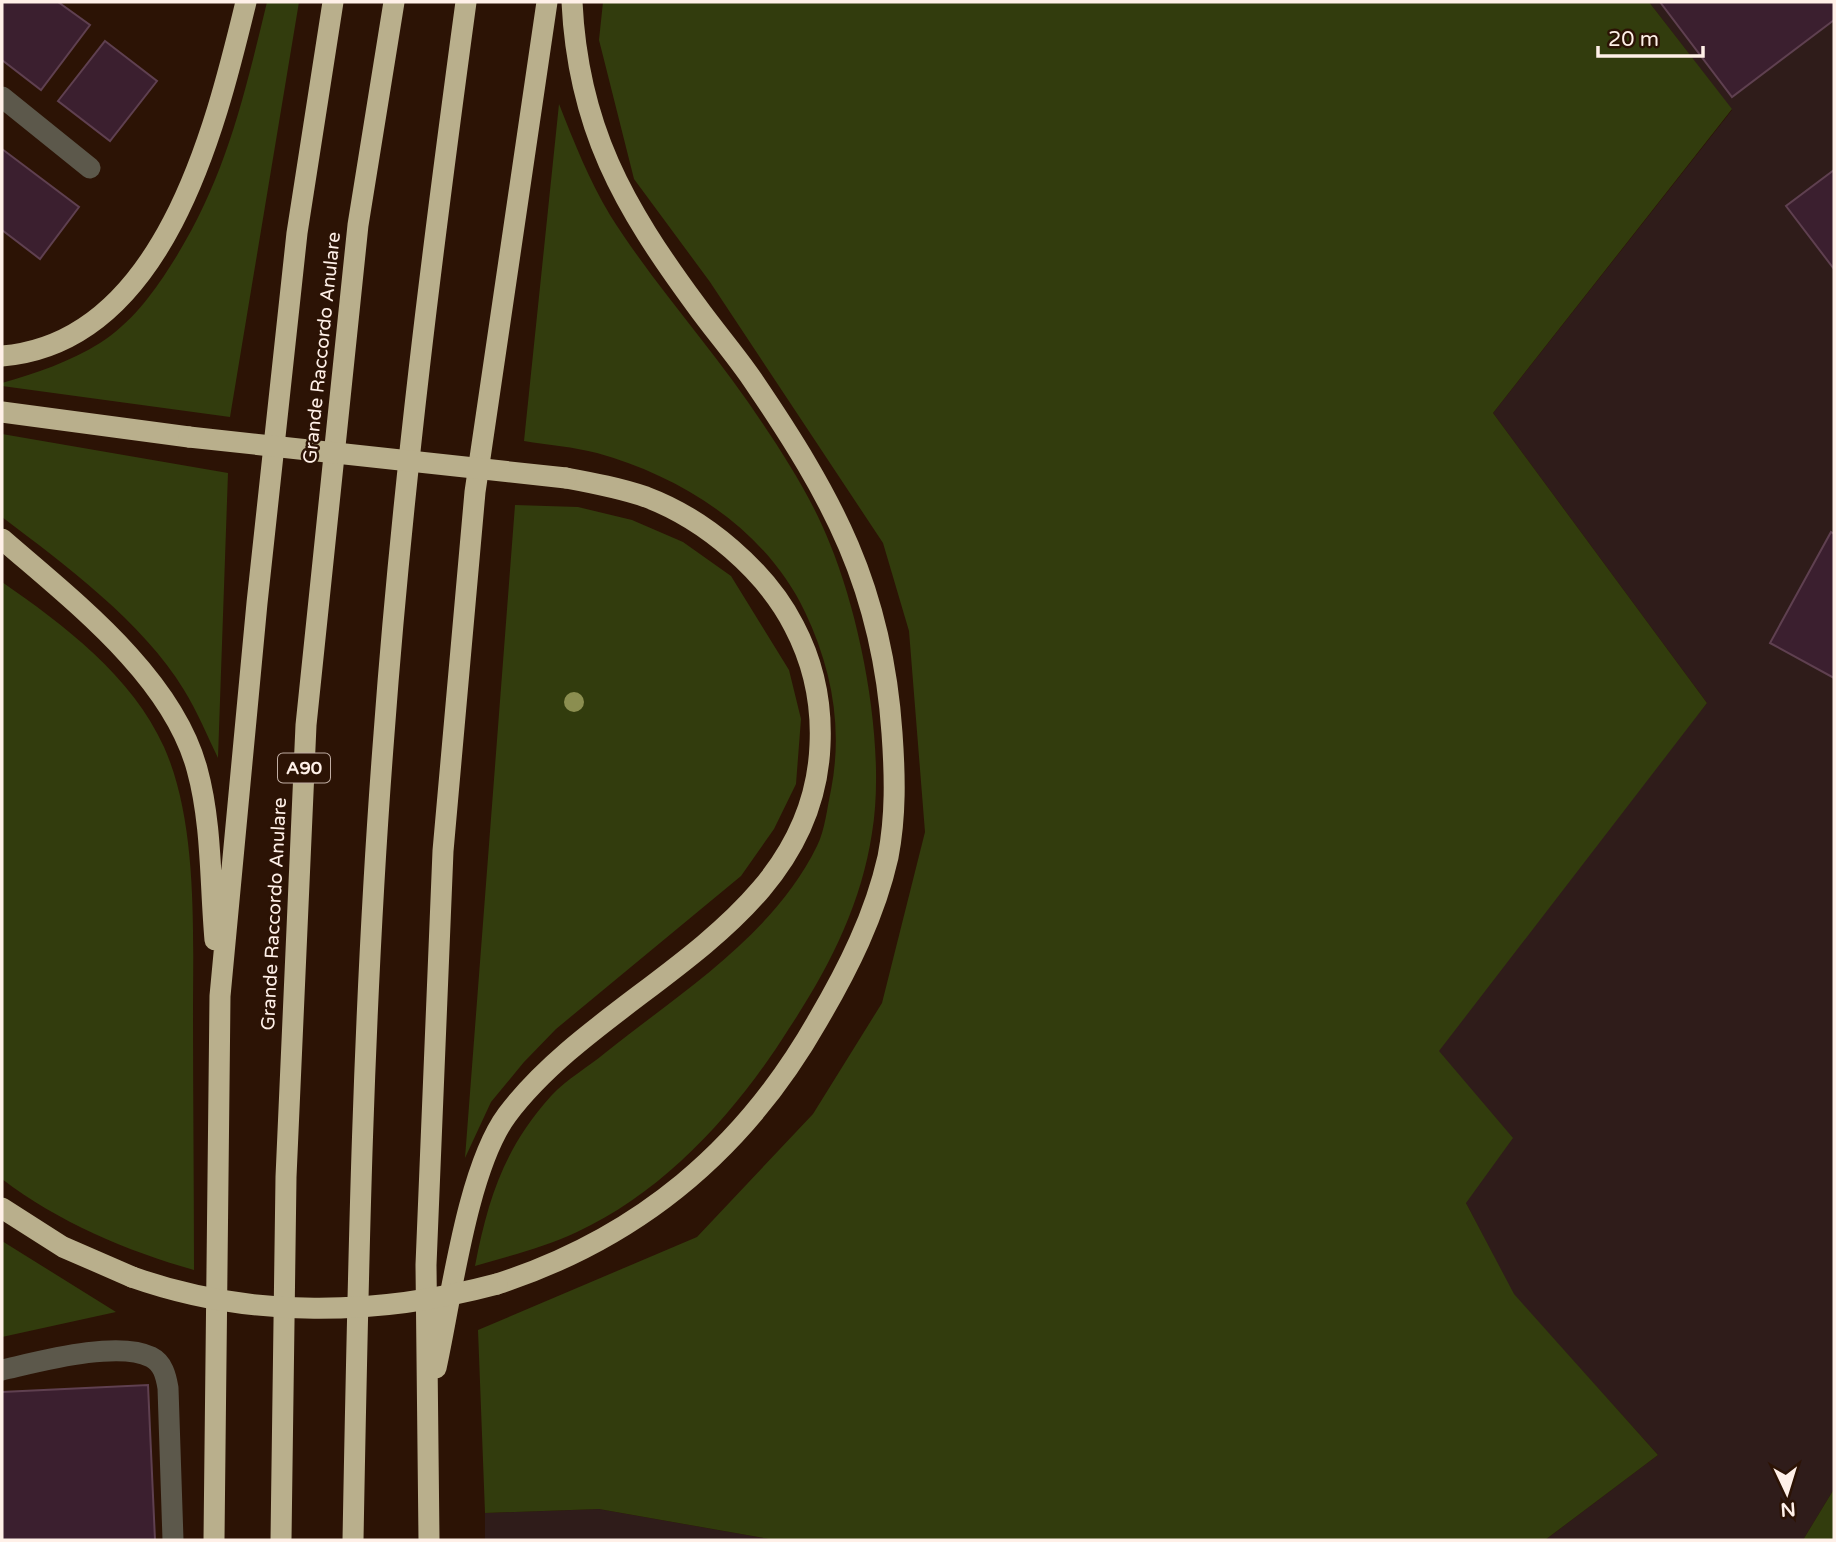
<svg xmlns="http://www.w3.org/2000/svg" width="1836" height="1542" font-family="'Varela Round',sans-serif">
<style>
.industrial{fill:#2f1c1a}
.green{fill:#323c0d}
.building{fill:#3b1f2f;stroke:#5f4050;stroke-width:2}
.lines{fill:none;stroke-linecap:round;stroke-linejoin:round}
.minor{stroke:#5c584b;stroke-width:21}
.highway{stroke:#b9af8c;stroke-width:21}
.highway-bridge{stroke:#b9af8c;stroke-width:21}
.tree{fill:#8b8e50}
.labels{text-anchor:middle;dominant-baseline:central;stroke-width:5;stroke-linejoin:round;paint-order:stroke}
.shield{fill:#2c1305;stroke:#c0aea4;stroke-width:2}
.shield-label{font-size:18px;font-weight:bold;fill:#fff0e8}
.street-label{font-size:19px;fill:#fff0e8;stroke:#2c1305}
</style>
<rect width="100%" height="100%" fill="#2c1305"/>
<path class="industrial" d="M1649,2H1834V1489L1803,1540H1545L1658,1455L1513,1294L1466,1203L1430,1041L1707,703L1493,413L1732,110Z
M599,1509L775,1540H485V1513Z"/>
<path class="green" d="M267,2H299L230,417L2,386V383C36,373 70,362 100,343C131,323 152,295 171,265C225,181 244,97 267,2Z
M603,2H1649L1732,109L1493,413L1707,703L1439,1051L1513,1138L1466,1203L1514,1294L1658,1455L1545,1540H775L599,1509L485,1513L478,1330L697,1237L813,1114L882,1003L925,832L909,631L883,543L710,282L634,179L599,40Z
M559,104C574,142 589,180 610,215C656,288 716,352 763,424C788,461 814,503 830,544C862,622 886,749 872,833C861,906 828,970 788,1030C737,1111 666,1191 577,1232C545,1247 509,1256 475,1266C488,1199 504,1148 551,1096C567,1079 588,1067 605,1053C681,992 773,936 817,846C825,830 827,808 831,790C843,728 832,669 805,612C766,530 683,477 597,453C574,447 548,445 524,441Z
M2,434L228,473L218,758C207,735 197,711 184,690C143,622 64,564 2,517Z
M515,505L578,507L632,520L683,542L731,576L789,670L801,719L796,784L774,829L741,876L556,1029L524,1062L491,1102L465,1158Z
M2,582C64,625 132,676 164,747C198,823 193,932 193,1015C193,1100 194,1185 194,1270C127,1251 58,1222 2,1179Z
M2,1241L116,1312L2,1337Z
M1834,1489V1540H1803Z"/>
<path class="building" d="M2,2H58L90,25L41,90L2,60Z
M1660,2H1834V20L1732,97Z
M105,41L157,81L110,141L58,101Z
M2,149L79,207L40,259L2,230Z
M1834,170V269L1786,206Z
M1831,532L1834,534V678L1770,643Z
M148,1385L155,1540H2V1392Z"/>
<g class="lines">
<path class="minor" d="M2,97L90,168
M2,1370C38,1362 117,1340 151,1357C163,1363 166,1376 168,1388L173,1540"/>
<path class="highway" d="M2,356C163,343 215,130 246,2
M2,412L189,437
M2,539C72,600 172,676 197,769C212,823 210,884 215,940
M2,1208L63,1247L132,1277
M497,1284C639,1238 744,1150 818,1020C848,969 875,915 888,857C896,816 895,775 892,733C882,587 833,498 752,379C734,353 714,330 696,305C623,206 578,127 572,2
M436,1368C451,1300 467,1169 507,1115C603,987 813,928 820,745C822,703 814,664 794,626C766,571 705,519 646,497C620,488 593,483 566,478
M214,1540L220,996L257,603L297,233L333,2
M281,1540L286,1177L306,725L358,225L394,2
M353,1540C358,1271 363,1003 384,734C402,489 433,245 466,2
M429,1540L426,1265L443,851L475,492L547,2"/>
<path class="highway-bridge" d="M189,437L566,478
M132,1277C251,1319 377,1316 497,1284"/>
</g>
<circle class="tree" cx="574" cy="702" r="10"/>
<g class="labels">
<rect class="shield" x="278" y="753.5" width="52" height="29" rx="5"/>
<g class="shield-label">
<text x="304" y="768">A90</text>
</g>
<g class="street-label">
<text transform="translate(322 348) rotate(-84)">Grande Raccordo Anulare</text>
<text transform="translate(274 914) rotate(-87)">Grande Raccordo Anulare</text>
</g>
</g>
<rect width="1836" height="1542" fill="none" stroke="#fff0e8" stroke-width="7"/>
<g transform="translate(1787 1493) rotate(176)" stroke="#2c1305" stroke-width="5" paint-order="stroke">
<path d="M0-5L12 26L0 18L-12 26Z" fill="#fff0e8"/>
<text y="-10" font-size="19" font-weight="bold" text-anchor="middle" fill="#fff0e8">N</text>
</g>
<path d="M1598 46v10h105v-10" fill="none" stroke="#fff0e8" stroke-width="3.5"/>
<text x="1608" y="46" font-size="21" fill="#fff0e8" stroke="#2c1305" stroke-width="5" paint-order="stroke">20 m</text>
</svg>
